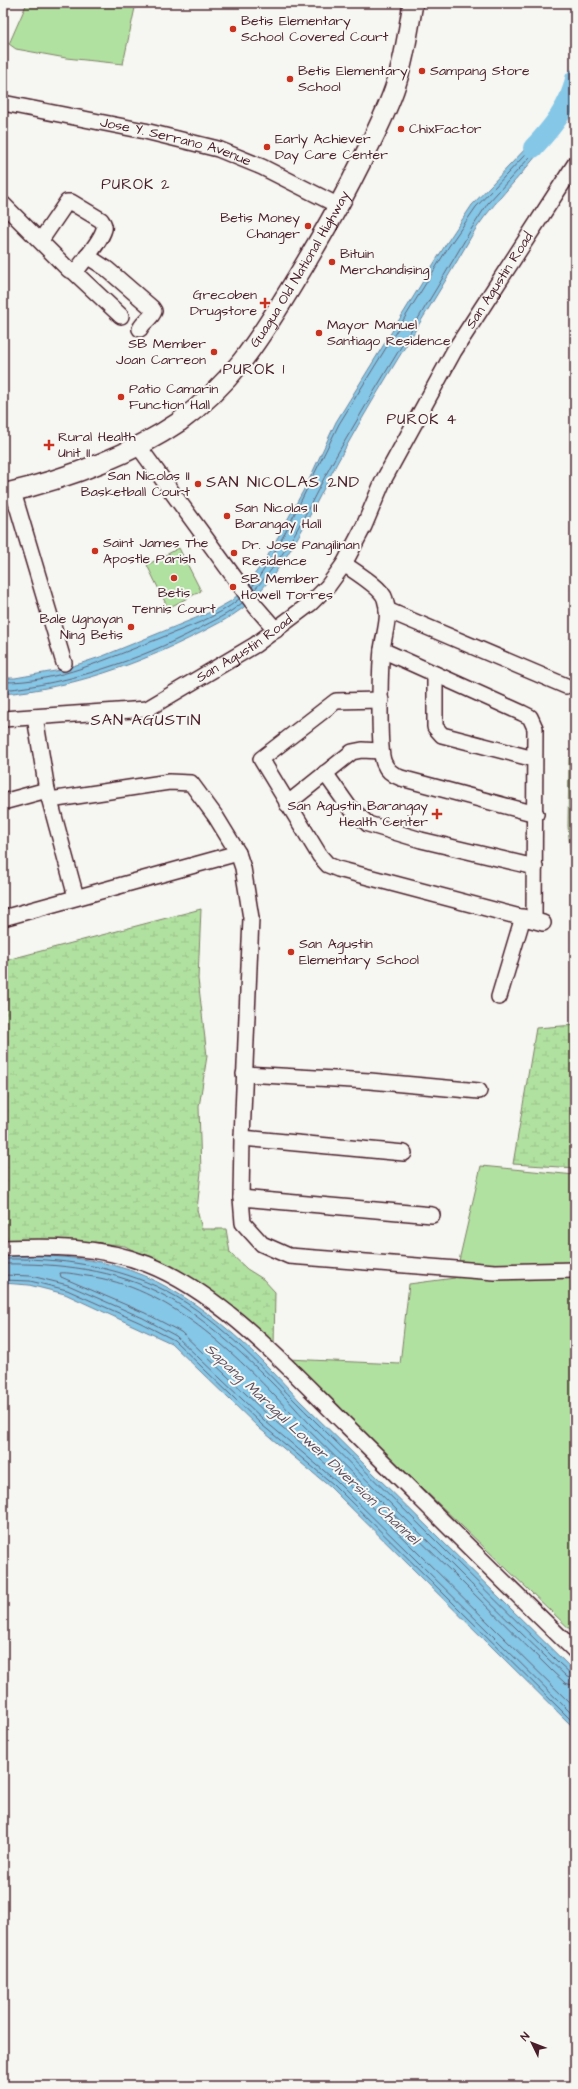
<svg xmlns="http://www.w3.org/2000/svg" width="578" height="2089" font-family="'Architects Daughter',sans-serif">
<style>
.green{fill:#b1e1a0;stroke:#7e8066}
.wetland{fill:url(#wetland-marsh);stroke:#7e8066}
.water{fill:#85c7e6;stroke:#6d849b}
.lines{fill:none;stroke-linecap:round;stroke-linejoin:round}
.shore{stroke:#626276;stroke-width:1}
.river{stroke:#85c7e6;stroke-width:20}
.minor-casing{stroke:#4a1f2b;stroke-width:18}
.major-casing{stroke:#4a1f2b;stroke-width:22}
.minor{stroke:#f6f6f2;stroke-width:15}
.major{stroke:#f6f6f2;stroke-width:19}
.poi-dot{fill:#c8321e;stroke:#f6f6f2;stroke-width:1.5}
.labels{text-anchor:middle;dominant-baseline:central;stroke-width:4;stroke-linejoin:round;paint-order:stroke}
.poi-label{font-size:14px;fill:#4a1f2b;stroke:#f6f6f2;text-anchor:start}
.street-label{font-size:14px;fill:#4a1f2b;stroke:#f6f6f2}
.neighbourhood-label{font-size:15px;letter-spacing:1px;fill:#4a1f2b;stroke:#f6f6f2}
.water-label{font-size:15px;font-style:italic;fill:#5c5163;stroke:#f6f6f2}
.quarter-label{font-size:16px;letter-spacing:1px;fill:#4a1f2b;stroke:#f6f6f2}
</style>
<defs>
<pattern id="wetland-marsh" width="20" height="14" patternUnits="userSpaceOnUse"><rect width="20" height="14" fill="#b1e1a0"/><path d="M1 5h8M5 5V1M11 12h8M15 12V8" fill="none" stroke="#9ac18a"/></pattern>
</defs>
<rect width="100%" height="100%" fill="#f6f6f2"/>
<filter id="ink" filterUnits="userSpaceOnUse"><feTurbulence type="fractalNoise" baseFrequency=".025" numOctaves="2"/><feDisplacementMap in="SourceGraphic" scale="8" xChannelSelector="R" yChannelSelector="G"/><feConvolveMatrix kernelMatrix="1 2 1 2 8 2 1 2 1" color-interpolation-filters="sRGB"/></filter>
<g filter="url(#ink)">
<path class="green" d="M27,3H136L123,64L66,58L16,49L9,44Z
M179,548L201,591L168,608L147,565Z
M481,1166L575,1175V1634L287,1359L400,1364L409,1284L455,1278Z"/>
<path class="wetland" d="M575,757V884L573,883L568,826L569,758Z
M201,909L198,979L207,1056L199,1107L201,1172L197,1210L202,1229H226L230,1253L247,1269L263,1279L275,1292L274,1346L204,1288L125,1246L90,1242L3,1245V961Z
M575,1025V1168L513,1164L536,1028Z"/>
<path class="water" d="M548,125L555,130C532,166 499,195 475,230C432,306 384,378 342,454C313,506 289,568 243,608C230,618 215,625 200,633C139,664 72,688 3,694V678H15L61,670L103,656L213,611L231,601L241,592L266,559L308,482L336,422L446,244L472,205Z
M21,1254C47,1256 74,1257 100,1262C180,1278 247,1342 299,1400L575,1672V1729L330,1487L259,1428L171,1343L65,1294L29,1285L3,1283V1255Z"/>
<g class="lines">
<path class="shore" d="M252,587L270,561L289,525L339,424L449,246L476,207L538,141H541L540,146L488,203L472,228C429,303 382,376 339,451C312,497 292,551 254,590
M3,682C57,683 109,658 158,639C185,628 217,618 239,599
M3,690C71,683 137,661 198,629C213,621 229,614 242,603
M3,1259C59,1258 115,1265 166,1291C223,1321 268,1375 313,1419C395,1500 477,1582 559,1663L571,1674L575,1675
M3,1264C58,1263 116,1269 165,1296C198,1314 237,1348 264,1375C281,1391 295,1409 311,1425C397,1509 480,1595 567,1677L575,1680
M3,1275L31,1276L68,1285L143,1318L176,1336L265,1421L336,1481L575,1717
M3,1280L30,1281L67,1290L141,1323L174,1340L262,1425L333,1484L575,1724
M575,1686L565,1683L552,1671L289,1411C236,1354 168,1286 87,1276C79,1275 68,1272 60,1273L61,1277L145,1313L181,1332L269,1416L340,1476L575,1708"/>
<path class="river" d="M533,148C551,129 570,106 575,79"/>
<defs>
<g id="minor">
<path id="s1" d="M3,103L145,131L218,149L262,167L339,206"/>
<path d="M3,204L69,270L73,271L121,316"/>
<path d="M41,240L67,202H71L101,220C103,223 105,225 104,229C101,241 84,260 77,270L73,271"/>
<path d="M87,256L107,269L152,308L154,311C151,319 143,322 140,329"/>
<path d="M139,447L256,607L276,630"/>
<path d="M13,492L64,663"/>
<path d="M344,564C354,571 382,588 385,599C391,617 384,633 382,650C380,667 378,751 384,763C387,771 393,775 401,778L536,814"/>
<path d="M387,610L566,686"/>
<path d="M382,650L522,713L530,717L535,728L534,920"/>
<path d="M435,674V727L442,735L534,759"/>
<path d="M381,700L336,701L261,759L320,856L328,865L338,869L543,923"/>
<path d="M35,717L47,790L76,897"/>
<path id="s2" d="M3,719L147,709L255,645L311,603L328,586L344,564L364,526L383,481L454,351L575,164"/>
<path d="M325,773L349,807L368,824L421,840L535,867"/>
<path d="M50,800L169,782L191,783L216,817L238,853L243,868L251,918L242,1138L241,1198L243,1223L262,1244L289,1256L495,1272L575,1270"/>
<path d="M3,802L47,790"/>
<path d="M287,804L352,752L362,750L380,751"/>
<path d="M3,918L238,853"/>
<path d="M499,997L523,917"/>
<path d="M244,1074L370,1081L479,1091"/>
<path d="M242,1138L404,1153"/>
<path d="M241,1198L432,1215"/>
<path d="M3,1248C51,1246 101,1246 147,1264C222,1293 290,1370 347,1426C423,1501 498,1577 575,1651"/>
</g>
<g id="major">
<path id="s3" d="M3,494C65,479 126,458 179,422C231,384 257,343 290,289C312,253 333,217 352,180C367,150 383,121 394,90C404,62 408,32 413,3"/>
</g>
</defs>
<use href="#minor" class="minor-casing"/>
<use href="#major" class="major-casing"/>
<use href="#minor" class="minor"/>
<use href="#major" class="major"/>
</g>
</g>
<g class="poi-dot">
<circle cx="233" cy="29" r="4"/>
<circle cx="422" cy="71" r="4"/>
<circle cx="290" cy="79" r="4"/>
<circle cx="401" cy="129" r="4"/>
<circle cx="267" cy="147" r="4"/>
<circle cx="308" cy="226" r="4"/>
<circle cx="332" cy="262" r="4"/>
<path d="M263 297h4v4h4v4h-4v4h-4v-4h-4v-4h4z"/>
<circle cx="319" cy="333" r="4"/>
<circle cx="214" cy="352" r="4"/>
<circle cx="121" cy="397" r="4"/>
<path d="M47 439h4v4h4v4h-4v4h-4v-4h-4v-4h4z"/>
<circle cx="198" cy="484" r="4"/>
<circle cx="227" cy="516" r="4"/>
<circle cx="95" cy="551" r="4"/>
<circle cx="234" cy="553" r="4"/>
<circle cx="174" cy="578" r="4"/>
<circle cx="233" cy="587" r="4"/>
<circle cx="131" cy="627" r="4"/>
<path d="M435 808h4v4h4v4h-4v4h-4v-4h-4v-4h4z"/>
<circle cx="291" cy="952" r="4"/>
</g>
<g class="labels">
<g class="poi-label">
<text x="241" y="21">Betis Elementary<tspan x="241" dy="16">School Covered Court</tspan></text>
<text x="298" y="71">Betis Elementary<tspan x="298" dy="16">School</tspan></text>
<text x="430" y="71">Sampang Store</text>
<text x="409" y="129">ChixFactor</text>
<text x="275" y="139">Early Achiever<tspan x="275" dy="16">Day Care Center</tspan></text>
<text x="300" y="218" text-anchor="end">Betis Money<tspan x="300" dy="16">Changer</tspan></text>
<text x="340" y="254">Bituin<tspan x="340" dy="16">Merchandising</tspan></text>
<text x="257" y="295" text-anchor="end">Grecoben<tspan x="257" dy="16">Drugstore</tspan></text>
<text x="327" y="325">Mayor Manuel<tspan x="327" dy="16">Santiago Residence</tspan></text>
<text x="206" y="344" text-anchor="end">SB Member<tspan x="206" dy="16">Joan Carreon</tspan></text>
<text x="129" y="389">Patio Camarin<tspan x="129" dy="16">Function Hall</tspan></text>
<text x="58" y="437">Rural Health<tspan x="58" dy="16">Unit II</tspan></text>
<text x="190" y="476" text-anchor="end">San Nicolas II<tspan x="190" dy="16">Basketball Court</tspan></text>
<text x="235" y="508">San Nicolas II<tspan x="235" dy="16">Barangay Hall</tspan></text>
<text x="103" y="543">Saint James The<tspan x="103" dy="16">Apostle Parish</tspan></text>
<text x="242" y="545">Dr. Jose Pangilinan<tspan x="242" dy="16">Residence</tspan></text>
<text x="241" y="579">SB Member<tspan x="241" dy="16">Howell Torres</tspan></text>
<text x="174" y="593" text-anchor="middle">Betis<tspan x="174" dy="16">Tennis Court</tspan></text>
<text x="123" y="619" text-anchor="end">Bale Ugnayan<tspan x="123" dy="16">Ning Betis</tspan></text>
<text x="428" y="806" text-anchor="end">San Agustin Barangay<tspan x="428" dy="16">Health Center</tspan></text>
<text x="299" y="944">San Agustin<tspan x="299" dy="16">Elementary School</tspan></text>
</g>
<g class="street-label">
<text stroke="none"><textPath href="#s1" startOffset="177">Jose Y. Serrano Avenue</textPath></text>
<text stroke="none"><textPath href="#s3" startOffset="388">Guagua Old National Highway</textPath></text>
<text stroke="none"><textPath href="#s2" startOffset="715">San Agustin Road</textPath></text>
<text stroke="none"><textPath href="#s2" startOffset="259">San Agustin Road</textPath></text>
</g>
<g class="neighbourhood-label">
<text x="136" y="184">PUROK 2</text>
<text x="254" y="369">PUROK 1</text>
<text x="422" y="419">PUROK 4</text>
</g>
<g class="water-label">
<text transform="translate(312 1444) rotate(43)">Sapang Maragul Lower Diversion Channel</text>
</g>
<g class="quarter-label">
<text x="283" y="482">SAN NICOLAS 2ND</text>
<text x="146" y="720">SAN AGUSTIN</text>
</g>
</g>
<rect width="578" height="2089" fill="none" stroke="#f6f6f2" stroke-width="16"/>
<rect x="8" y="8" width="562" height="2073" fill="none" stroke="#4a1f2b" stroke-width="1.5" filter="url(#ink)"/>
<g transform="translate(532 2043) rotate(313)" stroke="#f6f6f2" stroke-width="3" paint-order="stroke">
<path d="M0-3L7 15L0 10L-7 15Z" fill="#4a1f2b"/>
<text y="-6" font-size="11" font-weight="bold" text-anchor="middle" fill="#4a1f2b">N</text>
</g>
</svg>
